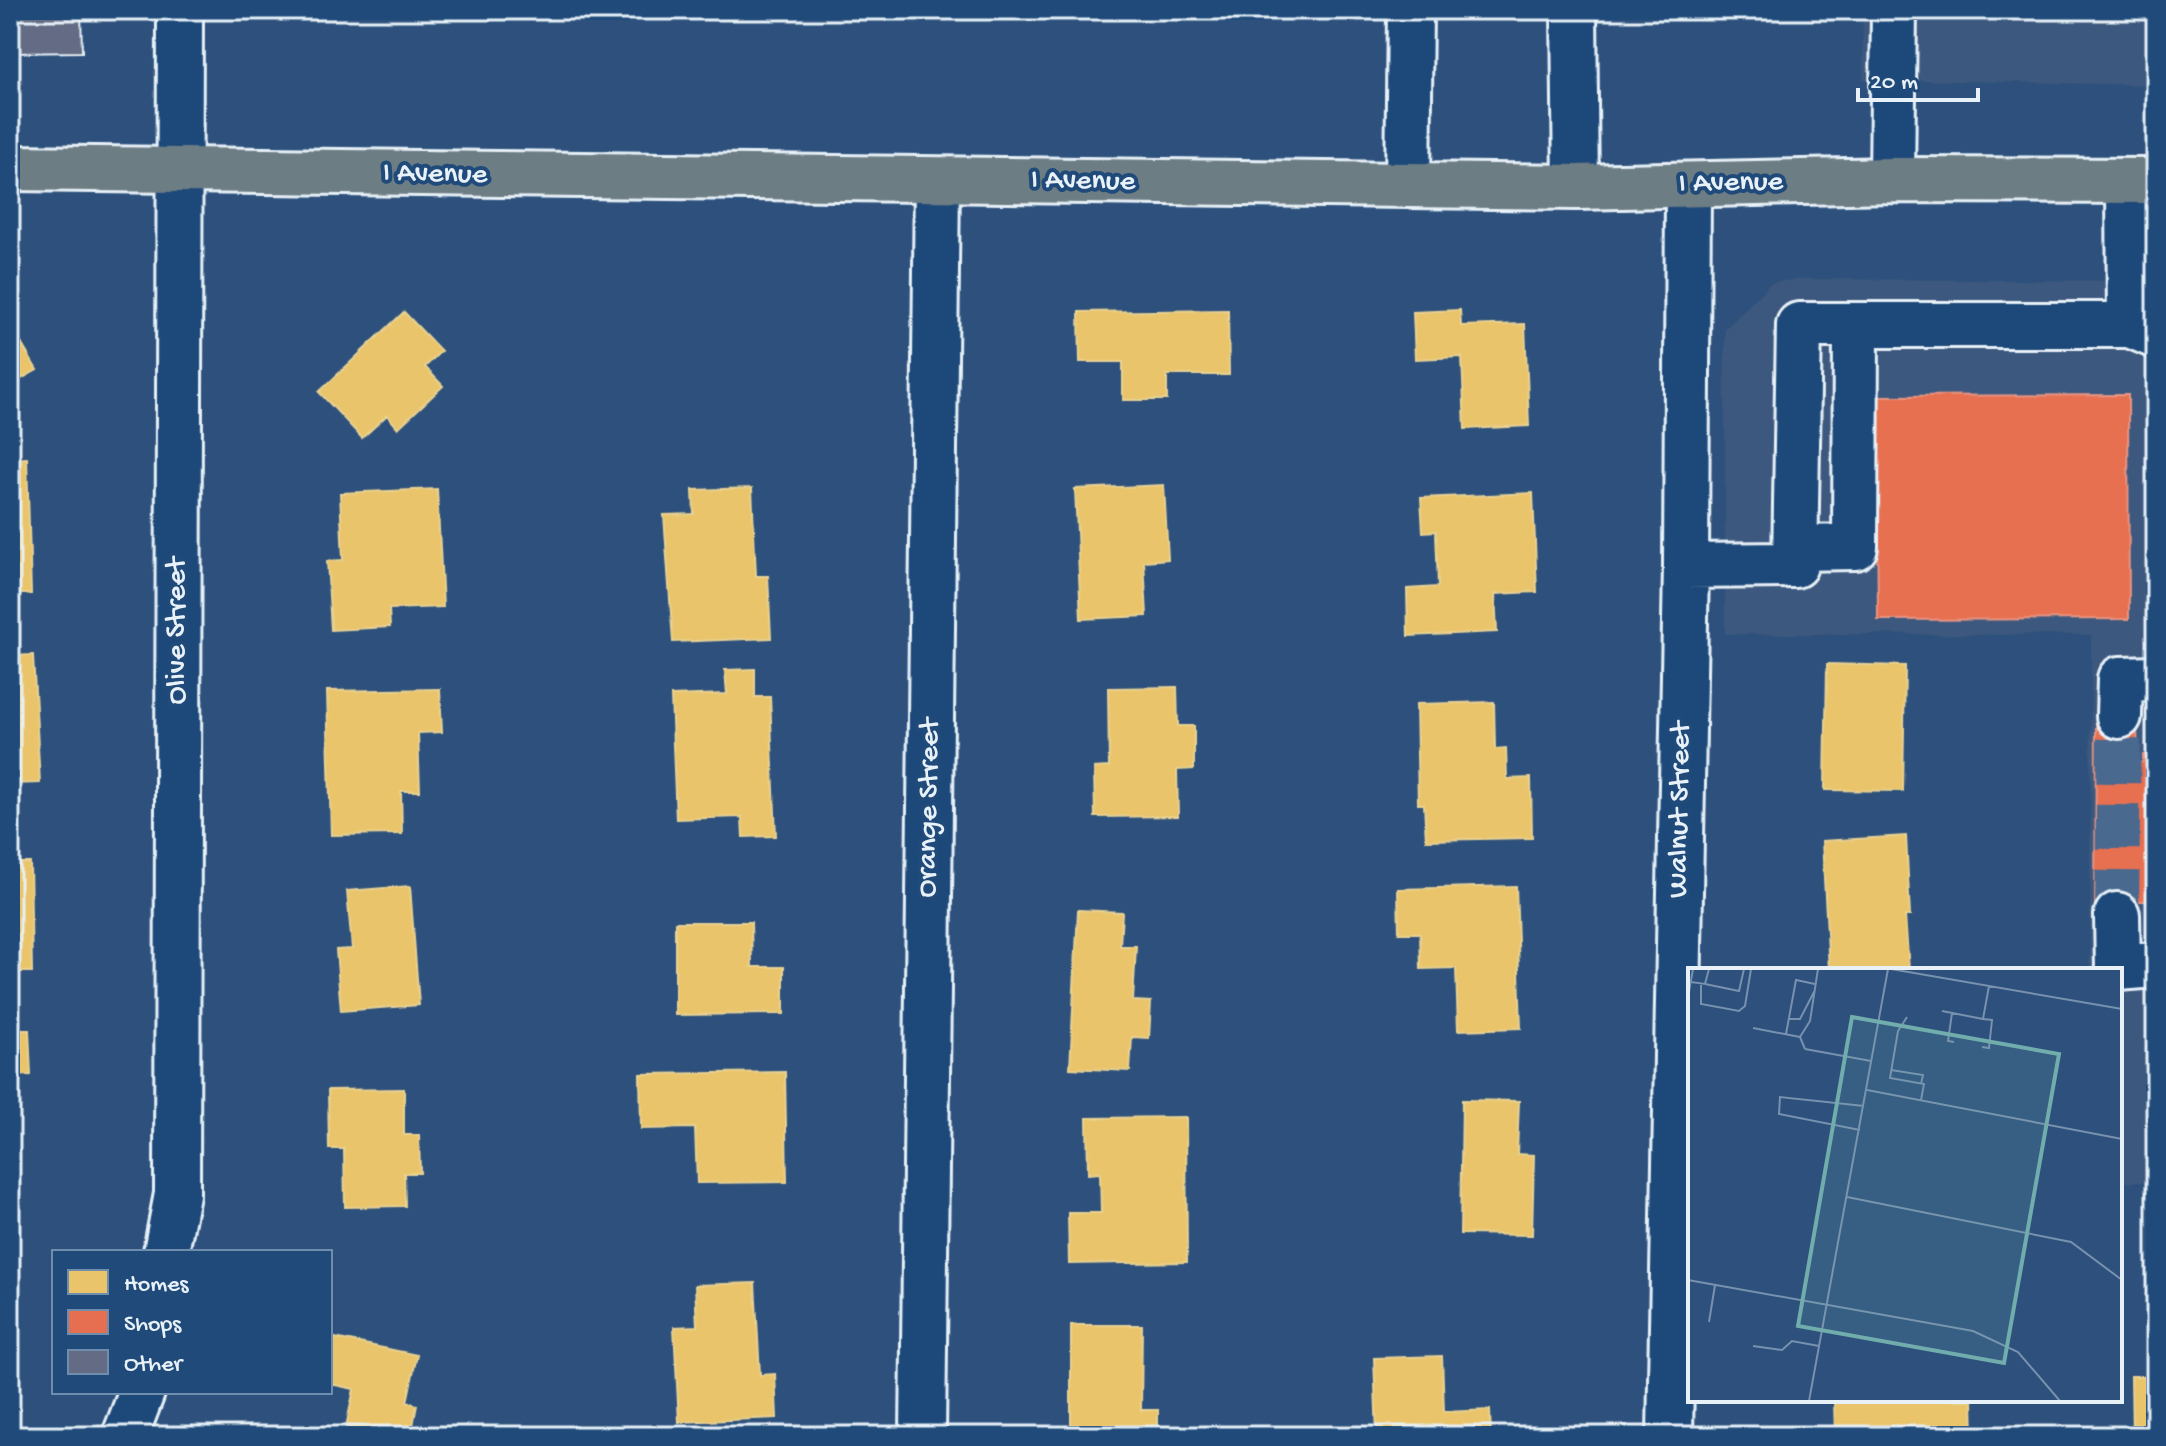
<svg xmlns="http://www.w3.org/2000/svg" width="2166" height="1446" font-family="'Gochi Hand',sans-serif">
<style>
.built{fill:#3d597e}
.homes{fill:#e9c46a;stroke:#e9d295;stroke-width:2}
.shops{fill:#e76f51;stroke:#e79683;stroke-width:2}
.building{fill:#636c84;stroke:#e8f1f8;stroke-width:2}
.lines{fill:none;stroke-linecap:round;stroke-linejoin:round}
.minor-tunnel{stroke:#49698f;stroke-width:44;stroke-dasharray:44 22;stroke-linecap:butt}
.minor-casing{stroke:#e8f1f8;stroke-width:50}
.major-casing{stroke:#e8f1f8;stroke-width:50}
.minor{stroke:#1f4a7a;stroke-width:44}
.major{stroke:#6d7d84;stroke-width:44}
.labels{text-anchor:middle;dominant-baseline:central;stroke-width:8;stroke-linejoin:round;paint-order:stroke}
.street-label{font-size:30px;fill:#e8f1f8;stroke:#1f4a7a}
.inset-road{fill:none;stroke:#7891ae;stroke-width:2}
.view{fill:#71adac;fill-opacity:0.15;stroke:#71adac;stroke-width:4}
.inset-edge{fill:none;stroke:#e8f1f8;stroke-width:4}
</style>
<rect width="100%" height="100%" fill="#2d517c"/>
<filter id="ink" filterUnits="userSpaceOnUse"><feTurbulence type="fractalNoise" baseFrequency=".0125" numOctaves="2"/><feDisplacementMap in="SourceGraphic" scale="16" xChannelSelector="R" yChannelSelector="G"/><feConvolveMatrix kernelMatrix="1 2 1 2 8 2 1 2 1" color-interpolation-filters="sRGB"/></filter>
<g filter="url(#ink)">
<path class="built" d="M1863,10H2156V85L1863,79Z
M1797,279L2156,281V1182H2120V970H2090L2091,635L1725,634V329L1771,283Z"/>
<path class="homes" d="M1228,310L1229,375H1167V400H1123V362H1080L1079,312Z
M1460,310L1461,326L1525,324L1529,426L1465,429L1462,357L1415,359L1413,312Z
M404,312L441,351L425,367L443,386L398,428L387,415L362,438L319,392Z
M11,326L37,370L10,385V327Z
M27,458L31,594H10V459Z
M1164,485L1168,559L1144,561L1147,616L1081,619L1075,489Z
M752,488L756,576H768L771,638L673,642L664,515L694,514L693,490Z
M437,489L443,607L389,609L390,627L331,630L327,561L343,560L340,493Z
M1533,493L1537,592L1495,594L1497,632L1408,636L1407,589L1438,587L1436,531L1423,532L1421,498Z
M33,655L40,783L10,784V656Z
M1827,664L1905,666L1903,791L1825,790Z
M755,669V697H770L776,836L743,837L742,817L676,819L671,696L727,694L725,670Z
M1177,687L1178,726H1194V769L1177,770L1178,816L1095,817L1094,768L1109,767L1108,688Z
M440,689L442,732L418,733L420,791H401L402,834L331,835L327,691Z
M1494,702L1495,749L1506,748L1507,779L1531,778L1532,838L1426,840L1424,804H1418L1416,704Z
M10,822H16V863H30L32,972H10Z
M1906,836L1910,916H1905L1909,970H1829L1822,841Z
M410,886L419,1005L341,1011L336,950L352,949L347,891Z
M1516,886L1521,1028L1458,1030L1456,968L1421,969L1420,933H1399L1398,889Z
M1078,910L1122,912L1120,946H1136L1133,1001L1151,1002L1149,1038L1132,1037L1130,1071L1070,1068Z
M675,922H751L752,967H784V1014L675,1015Z
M10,1030H29L31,1075L10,1076Z
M785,1072L787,1182L697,1183L695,1128L641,1129L640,1074Z
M404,1089V1135H419L420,1173H404L405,1206L345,1207L344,1149H329L328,1090Z
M1462,1100L1519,1101L1517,1154L1534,1155L1532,1235L1460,1234Z
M1186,1117L1187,1262L1069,1264L1068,1213H1101L1100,1173L1088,1174L1087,1118Z
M755,1283L760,1375L775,1374L777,1418L679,1422L674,1327L697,1326L695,1285Z
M1071,1325H1142L1141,1410H1158V1436H1071Z
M330,1337L417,1355L407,1402L417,1405L411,1436H388L346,1427L354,1389L330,1384Z
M1442,1356L1444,1412L1490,1410L1491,1436H1377L1374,1358Z
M2131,1376H2156V1436H2132Z
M1834,1400H1973L1974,1436H1835Z"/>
<path class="shops" d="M2128,395L2129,619L1878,620L1877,507H1844V479H1878L1877,396Z
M2102,717L2137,723L2138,763L2143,762V755L2156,754V901H2137V907L2103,915L2095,909L2096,723Z"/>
<path class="building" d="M10,10H81L82,52L10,53Z"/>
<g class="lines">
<path class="minor-tunnel" d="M2117,915L2119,716"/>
<defs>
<path id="minor" d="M1574,10L1576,187
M1892,180L1894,10
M2129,181L2130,325
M1408,185L1410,10
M1795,548L1855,547L1856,326
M1686,566L1795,565L1799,325H2130L2156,336
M2119,716L2120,679L2156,678
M2117,915L2118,968L2156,965
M166,1252L177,1194L180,10
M125,1436L142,1392
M923,1436L937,180
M1670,1436L1686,566L1688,185"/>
<path id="major" d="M10,168L1576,187L1892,180L2156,181"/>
</defs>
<use href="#minor" class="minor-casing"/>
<use href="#major" class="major-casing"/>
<use href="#minor" class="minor"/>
<use href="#major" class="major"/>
</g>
</g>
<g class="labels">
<g class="street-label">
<text transform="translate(435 175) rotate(1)">I Avenue</text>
<text transform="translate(1083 182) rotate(1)">I Avenue</text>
<text transform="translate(1731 184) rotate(-1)">I Avenue</text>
<text transform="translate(178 631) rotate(-90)">Olive Street</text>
<text transform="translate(930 808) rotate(-89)">Orange Street</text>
<text transform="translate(1681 810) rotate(-89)">Walnut Street</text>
</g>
</g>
<g transform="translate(1688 968)">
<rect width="434" height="434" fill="#2d517c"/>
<path class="inset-road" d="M203,1L434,41M3,14L17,16L21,1M17,16L51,23L56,1M13,17V36L51,43L57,38L63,1M0,30L5,1M254,43L295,51L301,18M264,45L260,73L266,74M219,49L210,63L202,110L236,116L233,132M101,51H112L127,22M65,60L112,69M98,66L108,12L127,16M294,79L301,80L304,52L295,51M117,81L112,69L122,53L130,1M117,81L183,93M203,102L235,107L233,116M179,122L434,171M172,162L91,146L92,129L176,138M159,229L383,274L434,312M0,312L285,363L330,384L372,433M21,354L27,317M65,378L94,382L104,373L131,378M121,433L200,1"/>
<path class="view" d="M164,49L371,86L316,395L110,358Z"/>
<rect width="434" height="434" class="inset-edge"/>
</g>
<rect width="2166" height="1446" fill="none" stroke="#1f4a7a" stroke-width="40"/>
<rect x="20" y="20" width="2126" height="1406" fill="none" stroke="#e8f1f8" stroke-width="3" filter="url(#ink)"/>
<rect x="52" y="1250" width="280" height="144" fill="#1f4a7a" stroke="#6f8dac" stroke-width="2"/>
<rect x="68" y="1270" width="40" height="24" fill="#e9c46a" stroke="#6f8dac" stroke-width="2"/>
<text x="124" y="1290" font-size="24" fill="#e8f1f8">Homes</text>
<rect x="68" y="1310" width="40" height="24" fill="#e76f51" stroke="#6f8dac" stroke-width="2"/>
<text x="124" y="1330" font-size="24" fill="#e8f1f8">Shops</text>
<rect x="68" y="1350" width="40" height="24" fill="#636c84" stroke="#6f8dac" stroke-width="2"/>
<text x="124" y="1370" font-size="24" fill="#e8f1f8">Other</text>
<path d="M1858 88v12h120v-12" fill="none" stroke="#e8f1f8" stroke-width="4"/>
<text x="1870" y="88" font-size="24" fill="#e8f1f8" stroke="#1f4a7a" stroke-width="6" paint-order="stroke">20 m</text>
</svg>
